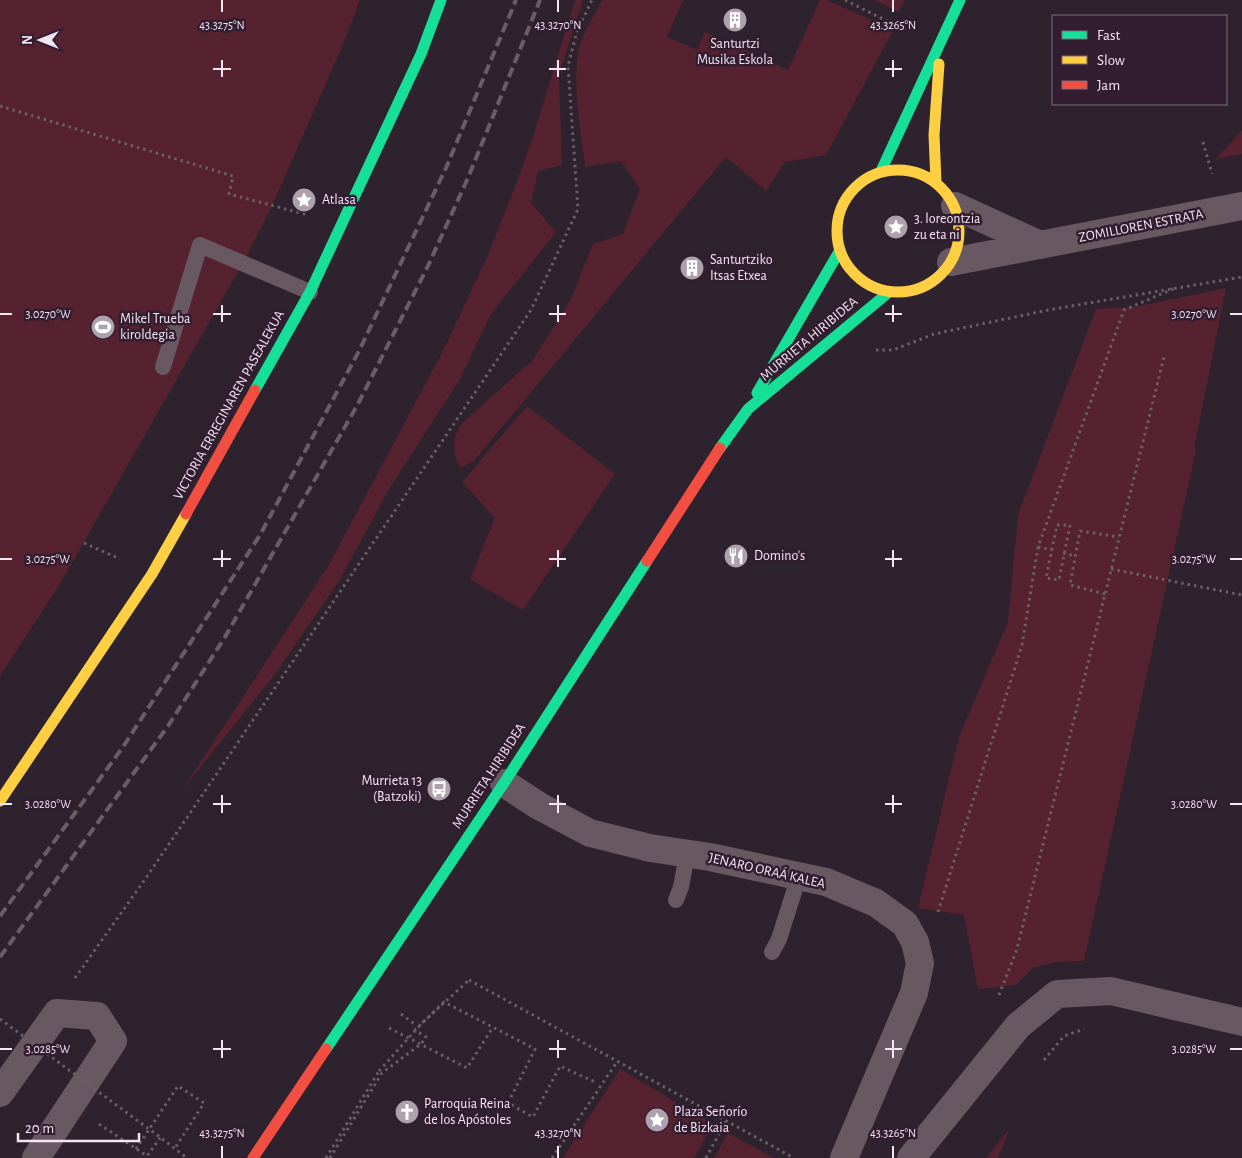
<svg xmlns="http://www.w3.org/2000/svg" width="1242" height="1158" font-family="'Alegreya Sans',sans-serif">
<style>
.green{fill:#572230}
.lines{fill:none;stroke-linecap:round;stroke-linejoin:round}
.path{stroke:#6a5e67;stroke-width:3;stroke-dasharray:2.5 4;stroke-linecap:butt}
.lane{stroke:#685861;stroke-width:16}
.street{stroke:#685861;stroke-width:28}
.fast{stroke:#16e098;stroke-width:11}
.slow{stroke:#ffcf43;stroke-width:11}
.jam{stroke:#f24e42;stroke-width:11}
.rail{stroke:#695e67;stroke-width:4;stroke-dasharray:10 5;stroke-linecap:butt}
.path-bridge{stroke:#6a5e67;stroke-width:3;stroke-dasharray:2.5 4;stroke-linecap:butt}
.ticks{fill:none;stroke:#f4e6f3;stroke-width:2}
.labels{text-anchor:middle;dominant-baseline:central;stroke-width:5;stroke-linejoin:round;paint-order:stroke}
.poi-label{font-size:14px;fill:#f4e6f3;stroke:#321d31;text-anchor:start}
.street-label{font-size:14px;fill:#f4e6f3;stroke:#321d31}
.ticks-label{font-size:12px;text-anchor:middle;fill:#f4e6f3;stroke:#321d31;stroke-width:5;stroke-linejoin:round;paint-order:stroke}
</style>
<rect width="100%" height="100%" fill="#2d222d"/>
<path class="green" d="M0,0H360L341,49L272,206L243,263L60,584L0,676Z
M575,0H583L559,75L562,165L538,171L531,203L556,232L491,314L460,379L388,491L339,581L276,673L183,789L327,568L443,351L488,255L510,200L532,140Z
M602,0H683L667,37L697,50L705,32L788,70L820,0H826L894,29L826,155L785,162L766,191L726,157L474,461L460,468L455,456L454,441L460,425L533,360L571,299L593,244L623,234L640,189L621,161L585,167C581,130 570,77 581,42C586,28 595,14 602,0Z
M874,0H905L899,12Z
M1242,130V154L1216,159Z
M1226,288L1194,449L1196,450L1084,961L1056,962L1033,968L1016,985L978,989L964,915L918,908L959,737L1008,622L1018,515L1096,309L1135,307Z
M527,406L615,474L523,610L470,579L495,518L462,482Z
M620,1069L713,1124L694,1158H563Z
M1010,1128L998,1158H986Z
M728,1133L774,1158H714Z"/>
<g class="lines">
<path class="path" d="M845,0L903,29
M0,106L233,176L229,194L308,215
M1203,142L1212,174
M876,350H893L934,334L1048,310L1242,277
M1057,525H1070L1059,580L1046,578Z
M84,543L120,559
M1038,547L1052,550
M1063,553L1075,556
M1111,569L1242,595
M1105,594L1070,585L1080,531L1119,537
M938,912L1022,645L1038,547L1124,310L1175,288
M75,978L146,878L531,310L578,209L568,66L577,31L592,0
M469,980L794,1158
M999,995L1017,949L1164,357
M401,1014L416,1025
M389,1028L467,1068L493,1027
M1044,1060L1064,1036L1084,1029
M99,1124L147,1156L160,1138
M157,1135L187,1158
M136,1149L178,1086L204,1103L175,1148
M326,1158L379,1071
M330,1158L382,1073L421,1044L426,1037L415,1030L444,1002L535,1049L508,1103L533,1117L560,1066L595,1082
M552,1158L617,1062
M706,1158L726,1121"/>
<path class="lane" d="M163,367L200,245L310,292
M676,900L681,887L687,854
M772,952L779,939L799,876"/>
<path class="street" d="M955,206L1040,245
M951,262L1242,206
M504,783L539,806L590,833L650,848L710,857L826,882L876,903L905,924L915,942L920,963L914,993L844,1158
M0,1093L57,1013L97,1016L113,1041L36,1158
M911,1158L1018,1026L1057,994L1111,991L1242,1022"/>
<path class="fast" d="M881,171L960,0
M255,390L310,292L421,54L441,0
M757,393L840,250
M720,448L748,409L889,292
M326,1049L504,783L647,561"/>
<path class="slow" d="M837 231a61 61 0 1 1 122 0a61 61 0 1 1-122 0Z
M936,182L934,135L939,64
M0,801L152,574L186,514"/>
<path class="jam" d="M186,514L255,390
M647,561L720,448
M253,1158L326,1049"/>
<path class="rail" d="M0,916L123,747L260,535L359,351L446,168L516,0
M0,957L168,726L225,637L358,404L427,268L468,178L540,0"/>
<path class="path-bridge" d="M0,1019L157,1135
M379,1071L422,1023L469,980"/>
</g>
<path class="ticks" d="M222,0V12M558,0V12M893,0V12M222,60V77M558,60V77M893,60V77M213,69H231M549,69H566M885,69H902M222,305V322M558,305V322M893,305V322M0,314H12M213,314H231M549,314H566M885,314H902M1230,314H1242M222,550V567M558,550V567M893,550V567M0,559H12M213,559H231M549,559H566M885,559H902M1230,559H1242M222,795V813M558,795V813M893,795V813M0,804H12M213,804H231M549,804H566M885,804H902M1230,804H1242M222,1040V1058M558,1040V1058M893,1040V1058M0,1049H12M213,1049H231M549,1049H566M885,1049H902M1230,1049H1242M222,1146V1158M558,1146V1158M893,1146V1158"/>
<defs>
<symbol id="building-disc" viewBox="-11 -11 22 22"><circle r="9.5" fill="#aea1ae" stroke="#321d31"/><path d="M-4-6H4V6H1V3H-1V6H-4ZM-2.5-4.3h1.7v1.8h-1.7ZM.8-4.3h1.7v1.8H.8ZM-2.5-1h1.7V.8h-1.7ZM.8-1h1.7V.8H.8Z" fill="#fff"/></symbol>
<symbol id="sight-disc" viewBox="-11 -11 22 22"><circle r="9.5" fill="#aea1ae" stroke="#321d31"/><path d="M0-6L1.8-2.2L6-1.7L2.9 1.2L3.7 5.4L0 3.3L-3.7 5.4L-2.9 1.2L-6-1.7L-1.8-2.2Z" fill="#fff"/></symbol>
<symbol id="stadium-disc" viewBox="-11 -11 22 22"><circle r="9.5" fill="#aea1ae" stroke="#321d31"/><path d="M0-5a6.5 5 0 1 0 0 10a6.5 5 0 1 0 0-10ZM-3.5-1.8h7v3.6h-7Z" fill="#fff"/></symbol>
<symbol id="restaurant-disc" viewBox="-11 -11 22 22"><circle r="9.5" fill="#aea1ae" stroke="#321d31"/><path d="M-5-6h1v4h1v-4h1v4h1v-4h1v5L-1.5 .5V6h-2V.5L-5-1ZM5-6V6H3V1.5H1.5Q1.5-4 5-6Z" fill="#fff"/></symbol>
<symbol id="bus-disc" viewBox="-11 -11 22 22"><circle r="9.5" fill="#aea1ae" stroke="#321d31"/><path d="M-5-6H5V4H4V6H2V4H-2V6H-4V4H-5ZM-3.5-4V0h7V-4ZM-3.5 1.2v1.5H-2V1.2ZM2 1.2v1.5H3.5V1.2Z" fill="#fff"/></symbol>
<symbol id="church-disc" viewBox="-11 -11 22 22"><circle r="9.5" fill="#aea1ae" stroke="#321d31"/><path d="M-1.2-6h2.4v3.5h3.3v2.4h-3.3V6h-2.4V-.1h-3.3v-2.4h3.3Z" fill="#fff"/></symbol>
</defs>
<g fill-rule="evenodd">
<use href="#building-disc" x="721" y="6" width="28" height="28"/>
<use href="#sight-disc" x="290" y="186" width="28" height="28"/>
<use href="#sight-disc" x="882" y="213" width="28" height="28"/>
<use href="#building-disc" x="678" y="254" width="28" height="28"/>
<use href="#stadium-disc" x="89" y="313" width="28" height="28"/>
<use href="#restaurant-disc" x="722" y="542" width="28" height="28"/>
<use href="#bus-disc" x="425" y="775" width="28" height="28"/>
<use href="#church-disc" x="393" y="1098" width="28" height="28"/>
<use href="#sight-disc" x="643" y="1106" width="28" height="28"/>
</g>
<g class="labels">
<g class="poi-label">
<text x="735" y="44" text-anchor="middle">Santurtzi<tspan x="735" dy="16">Musika Eskola</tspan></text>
<text x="322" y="200">Atlasa</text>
<text x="914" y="219">3. loreontzia<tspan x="914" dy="16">zu eta ni</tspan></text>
<text x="710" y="260">Santurtziko<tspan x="710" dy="16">Itsas Etxea</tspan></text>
<text x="120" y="319">Mikel Trueba<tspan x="120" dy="16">kiroldegia</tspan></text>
<text x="754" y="556">Domino's</text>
<text x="422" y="781" text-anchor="end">Murrieta 13<tspan x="422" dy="16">(Batzoki)</tspan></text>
<text x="424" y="1104">Parroquia Reina<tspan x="424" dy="16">de los Apóstoles</tspan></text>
<text x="674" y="1112">Plaza Señorío<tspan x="674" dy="16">de Bizkaia</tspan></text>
</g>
<g class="street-label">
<text transform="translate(1141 226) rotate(-11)">ZOMILLOREN ESTRATA</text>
<text transform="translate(809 339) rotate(-40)">MURRIETA HIRIBIDEA</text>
<text transform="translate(229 405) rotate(-61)">VICTORIA ERREGINAREN PASEALEKUA</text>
<text transform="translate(489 776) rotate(-57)">MURRIETA HIRIBIDEA</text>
<text transform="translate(767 871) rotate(13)">JENARO ORAÁ KALEA</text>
</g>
</g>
<g class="ticks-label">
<text x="222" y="29">43.3275°N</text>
<text x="558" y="29">43.3270°N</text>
<text x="893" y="29">43.3265°N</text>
<text x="1194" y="318">3.0270°W</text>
<text x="48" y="318">3.0270°W</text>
<text x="1194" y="563">3.0275°W</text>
<text x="48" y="563">3.0275°W</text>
<text x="1194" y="808">3.0280°W</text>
<text x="48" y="808">3.0280°W</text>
<text x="1194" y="1053">3.0285°W</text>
<text x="48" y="1053">3.0285°W</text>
<text x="222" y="1137">43.3275°N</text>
<text x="558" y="1137">43.3270°N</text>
<text x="893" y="1137">43.3265°N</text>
</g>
<rect x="1052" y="15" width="175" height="90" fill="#321d31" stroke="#806d7f"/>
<rect x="1062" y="31" width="25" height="8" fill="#16e098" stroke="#806d7f"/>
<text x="1097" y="40" font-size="15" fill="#f4e6f3">Fast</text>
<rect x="1062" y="56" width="25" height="8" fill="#ffcf43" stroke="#806d7f"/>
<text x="1097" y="65" font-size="15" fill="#f4e6f3">Slow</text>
<rect x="1062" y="81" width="25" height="8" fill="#f24e42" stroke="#806d7f"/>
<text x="1097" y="90" font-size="15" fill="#f4e6f3">Jam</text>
<g transform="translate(40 40) rotate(270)" stroke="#321d31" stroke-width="4" paint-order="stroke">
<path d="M0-4L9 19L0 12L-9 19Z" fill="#f4e6f3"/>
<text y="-8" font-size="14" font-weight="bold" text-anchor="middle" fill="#f4e6f3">N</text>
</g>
<path d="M18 1133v8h121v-8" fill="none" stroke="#f4e6f3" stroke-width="2.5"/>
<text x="25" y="1133" font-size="15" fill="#f4e6f3" stroke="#321d31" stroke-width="4" paint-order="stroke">20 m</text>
</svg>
